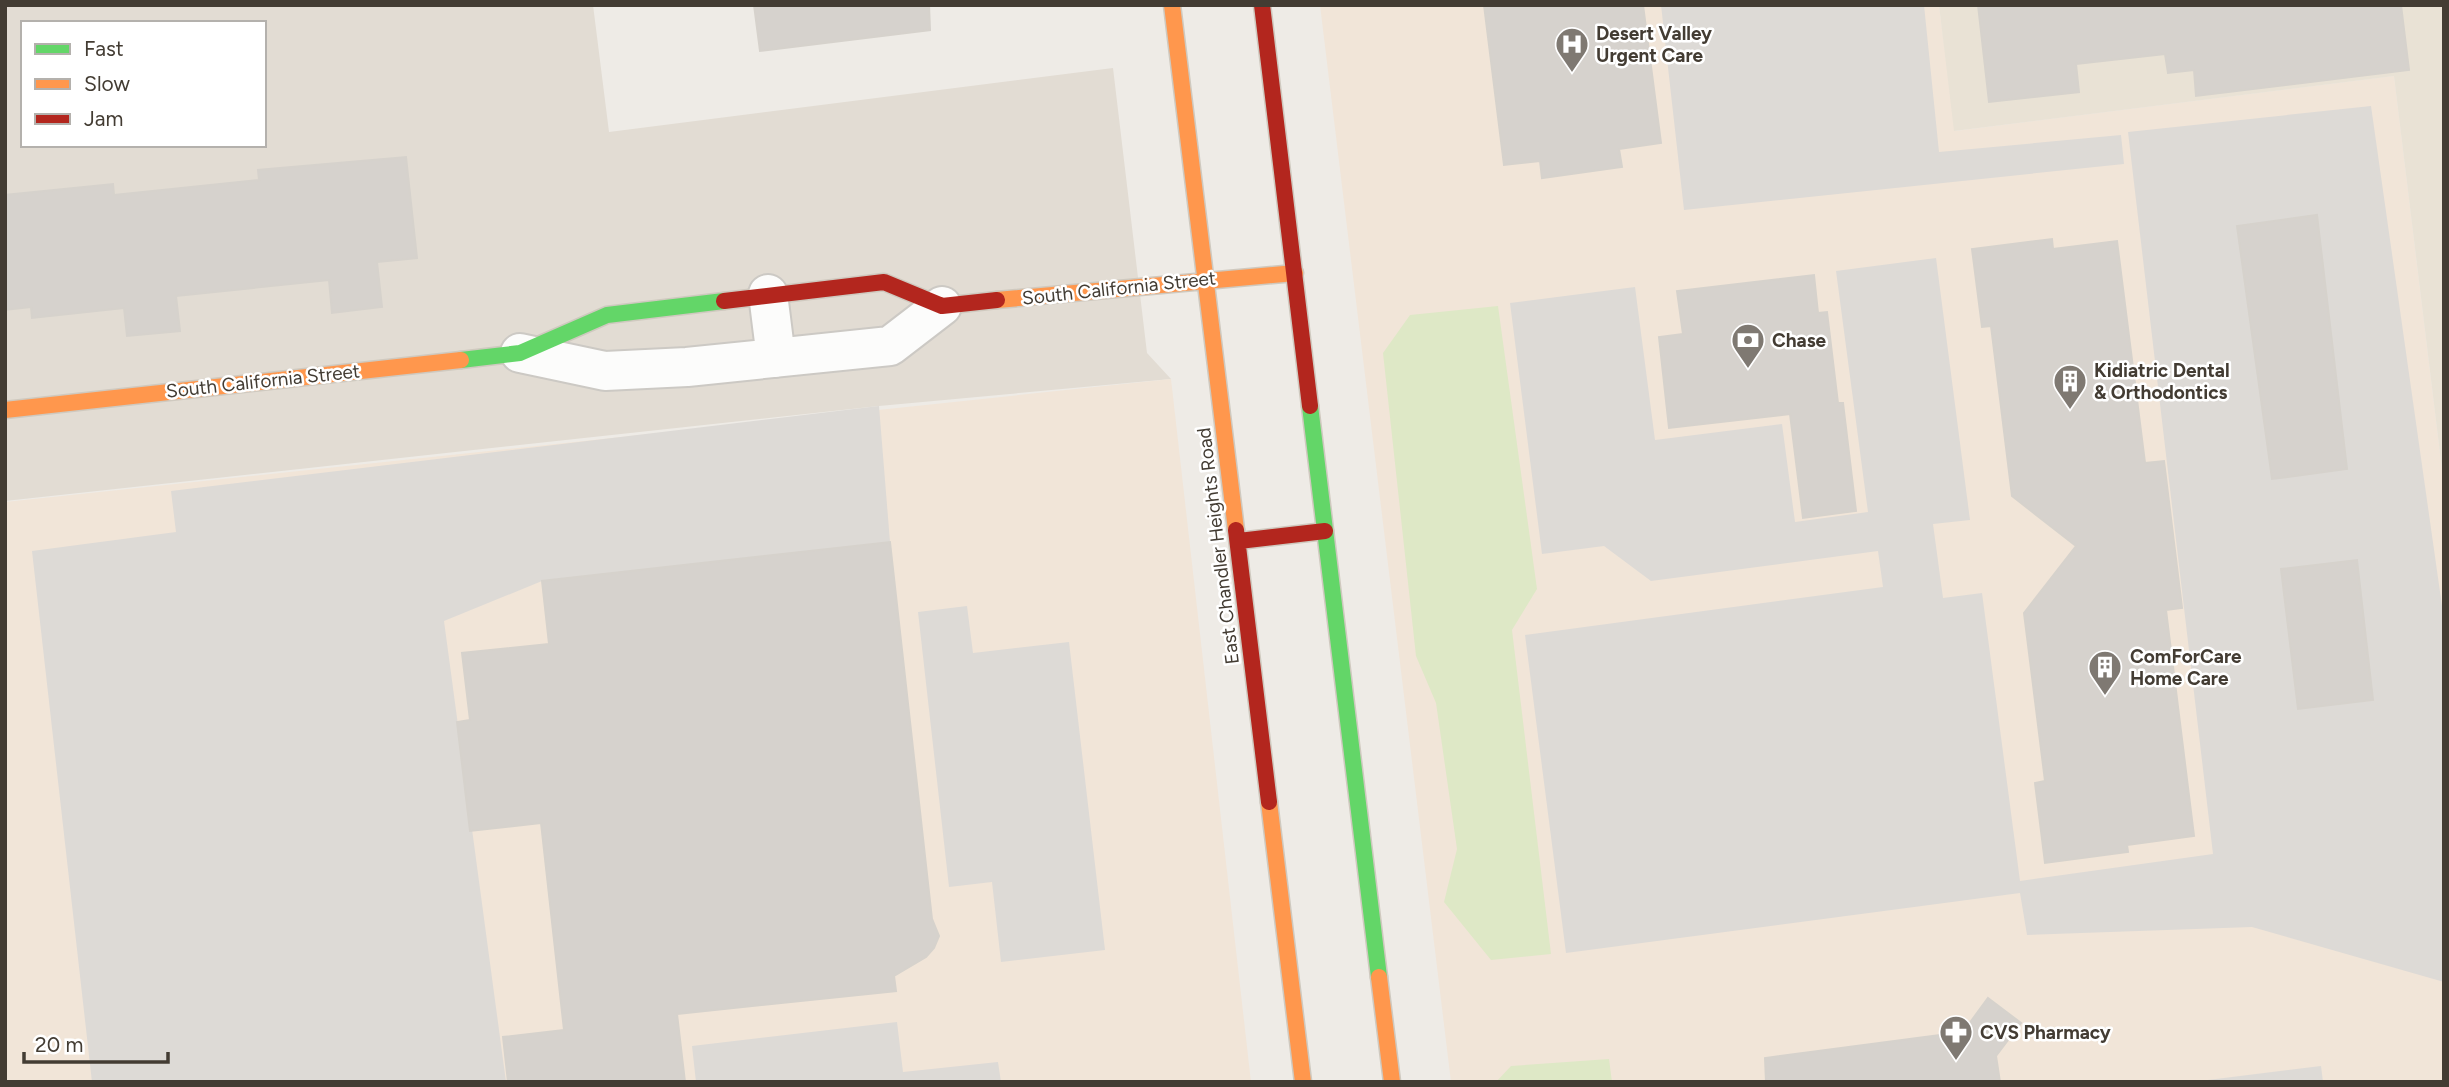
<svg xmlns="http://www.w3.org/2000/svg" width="2449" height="1087" font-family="Figtree,sans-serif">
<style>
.residential{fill:#e2dcd3;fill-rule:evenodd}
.commercial{fill:#f1e5d8}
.education{fill:#e9e2d5}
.green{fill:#dee8c6}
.parking{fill:#dddad6}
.building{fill:#d6d2cd;stroke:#d6d2cc;stroke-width:2}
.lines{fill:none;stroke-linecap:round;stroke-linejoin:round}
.street-casing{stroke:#ccc9c4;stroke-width:42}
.fast-casing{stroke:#cfc9bf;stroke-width:19}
.slow-casing{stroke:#cfc9bf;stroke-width:19}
.jam-casing{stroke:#cfc9bf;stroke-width:19}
.street{stroke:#fcfcfb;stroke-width:38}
.fast{stroke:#63d668;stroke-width:16}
.slow{stroke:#ff974d;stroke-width:16}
.jam{stroke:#b3261e;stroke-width:16}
.labels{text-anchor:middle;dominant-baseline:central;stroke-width:5;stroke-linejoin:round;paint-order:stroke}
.poi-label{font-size:19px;font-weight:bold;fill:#433c33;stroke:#fff;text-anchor:start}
.street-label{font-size:19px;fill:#433c33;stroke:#fff}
</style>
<rect width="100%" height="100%" fill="#eeebe6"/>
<path class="residential" d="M5,5H593L609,132L1113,68L1147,353L1171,379L879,406L5,501ZM23,23H264V145H23Z"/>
<path class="commercial" d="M1320,5H1939L1955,131L2394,76L2444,486V1082H1451Z
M1171,379L1251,1082H5V502Z"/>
<path class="education" d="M1939,5H2444V486L2394,76L1954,131Z"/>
<path class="green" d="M1498,306L1537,589L1512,630L1551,954L1491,960L1444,902L1457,849L1436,703L1416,656L1383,353L1410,315Z
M1609,1059L1612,1082H1496L1511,1066Z"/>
<path class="parking" d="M1661,5H1924L1939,152L2121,135L2124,164L1684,210Z
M2371,106L2444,620V982L2252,927L2027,935L2020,893L1566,953L1525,635L1883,587L1878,551L1651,581L1604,546L1542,554L1510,303L1635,287L1655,440L1782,424L1795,522L1868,512L1836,271L1936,258L1970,520L1933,524L1943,598L1982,593L2020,881L2213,854L2128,132Z
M879,406L890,542L542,581L444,621L506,1082H92L32,551L176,532L171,491Z
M967,606L973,653L1069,642L1105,950L1001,962L992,882L949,887L918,612Z
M897,1022L903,1072L998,1062L1001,1082H696L692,1046Z
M2321,1066L2323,1082H2192Z"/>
<path class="building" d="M754,5H929L930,30L760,51Z
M1484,5H1643L1661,143L1619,149L1622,167L1542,178L1540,161L1504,165Z
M1978,5H2401L2409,70L2196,96L2194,70L2168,73L2165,54L2076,64L2079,92L1989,102Z
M406,157L417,258L377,262L382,307L332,313L329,280L176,296L180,331L127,336L124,308L32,318L31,307L5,310V195L113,184L114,195L259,180L258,170Z
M2317,215L2347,469L2272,479L2237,226Z
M2052,239L2053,249L2117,241L2145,463L2164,461L2182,608L2166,610L2194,836L2127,845L2128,852L2045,863L2035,783L2045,781L2024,613L2076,546L2012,496L1991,326L1982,327L1972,249Z
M1814,275L1818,313L1827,312L1838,403H1843L1856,511L1803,518L1790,414L1669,428L1659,337L1683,334L1677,291Z
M890,542L932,919L939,936L934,948L926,957L894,976L896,991L677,1014L685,1082H508L503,1037L564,1030L541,823L470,831L457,722L470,720L462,653L549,644L542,581Z
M2357,560L2373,700L2298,709L2281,569Z
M1988,998L2021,1023L1996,1056L2000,1082H1766L1765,1058L1963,1032Z"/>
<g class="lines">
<defs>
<path id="street" d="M768,294L776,358
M520,353L605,371L687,367L890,346L942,306"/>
<path id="fast" d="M461,360L520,353L607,315L724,301
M1310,406L1379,977"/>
<path id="slow" d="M1172,5L1236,530
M997,300L1295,273
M5,410L461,360
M1269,802L1303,1082
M1379,977L1392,1082"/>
<path id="jam" d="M1262,5L1310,406
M724,301L884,282L942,306L997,300
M1236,530L1269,802
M1239,541L1325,531"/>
</defs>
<use href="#street" class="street-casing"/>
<use href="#fast" class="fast-casing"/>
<use href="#slow" class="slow-casing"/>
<use href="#jam" class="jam-casing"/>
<use href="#street" class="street"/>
<use href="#fast" class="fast"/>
<use href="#slow" class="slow"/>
<use href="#jam" class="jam"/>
</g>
<defs>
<symbol id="hospital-pin" viewBox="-11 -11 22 30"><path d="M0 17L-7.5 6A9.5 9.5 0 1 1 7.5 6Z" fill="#7f7972" stroke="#fff"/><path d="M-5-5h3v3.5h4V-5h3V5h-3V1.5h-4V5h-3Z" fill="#fff"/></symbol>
<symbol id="bank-pin" viewBox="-11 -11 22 30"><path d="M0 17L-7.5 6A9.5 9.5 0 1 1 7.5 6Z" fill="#7f7972" stroke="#fff"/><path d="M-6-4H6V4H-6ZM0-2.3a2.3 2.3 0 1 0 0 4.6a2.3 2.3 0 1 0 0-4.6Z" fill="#fff"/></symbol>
<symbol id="building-pin" viewBox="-11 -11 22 30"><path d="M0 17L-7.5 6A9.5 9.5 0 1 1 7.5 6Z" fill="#7f7972" stroke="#fff"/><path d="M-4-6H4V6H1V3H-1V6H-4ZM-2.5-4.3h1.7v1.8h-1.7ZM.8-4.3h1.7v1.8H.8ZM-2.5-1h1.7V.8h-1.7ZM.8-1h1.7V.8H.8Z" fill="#fff"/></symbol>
<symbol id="pharmacy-pin" viewBox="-11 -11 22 30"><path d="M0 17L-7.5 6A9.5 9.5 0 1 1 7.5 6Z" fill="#7f7972" stroke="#fff"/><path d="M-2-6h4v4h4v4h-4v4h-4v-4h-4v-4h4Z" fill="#fff"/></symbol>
</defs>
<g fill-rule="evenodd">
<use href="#hospital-pin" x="1553" y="25" width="38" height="52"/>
<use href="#bank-pin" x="1729" y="321" width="38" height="52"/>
<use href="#building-pin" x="2051" y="362" width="38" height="52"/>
<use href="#building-pin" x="2086" y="648" width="38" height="52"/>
<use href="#pharmacy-pin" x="1937" y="1013" width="38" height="52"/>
</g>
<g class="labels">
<g class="poi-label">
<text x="1596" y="33">Desert Valley<tspan x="1596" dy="22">Urgent Care</tspan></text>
<text x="1772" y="340">Chase</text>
<text x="2094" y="370">Kidiatric Dental<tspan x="2094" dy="22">&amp; Orthodontics</tspan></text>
<text x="2130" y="656">ComForCare<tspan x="2130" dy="22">Home Care</tspan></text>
<text x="1980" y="1032">CVS Pharmacy</text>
</g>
<g class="street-label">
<text transform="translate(1119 288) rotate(-6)">South California Street</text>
<text transform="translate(263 381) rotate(-6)">South California Street</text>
<text transform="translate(1218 546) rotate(-97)">East Chandler Heights Road</text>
</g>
</g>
<rect width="2449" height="1087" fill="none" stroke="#433c33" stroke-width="14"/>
<rect x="21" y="21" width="245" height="126" fill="#ffffff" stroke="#b4b1ad" stroke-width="2"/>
<rect x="35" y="44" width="35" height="10" fill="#63d668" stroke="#b4b1ad" stroke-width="2"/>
<text x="84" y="56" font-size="21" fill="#433c33">Fast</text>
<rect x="35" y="79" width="35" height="10" fill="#ff974d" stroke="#b4b1ad" stroke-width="2"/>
<text x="84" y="91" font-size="21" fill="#433c33">Slow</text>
<rect x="35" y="114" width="35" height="10" fill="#b3261e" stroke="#b4b1ad" stroke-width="2"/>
<text x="84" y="126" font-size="21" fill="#433c33">Jam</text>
<path d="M24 1052v10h144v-10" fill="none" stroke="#433c33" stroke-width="3.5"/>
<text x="35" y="1052" font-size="21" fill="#433c33" stroke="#ffffff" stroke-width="5" paint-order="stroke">20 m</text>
</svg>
